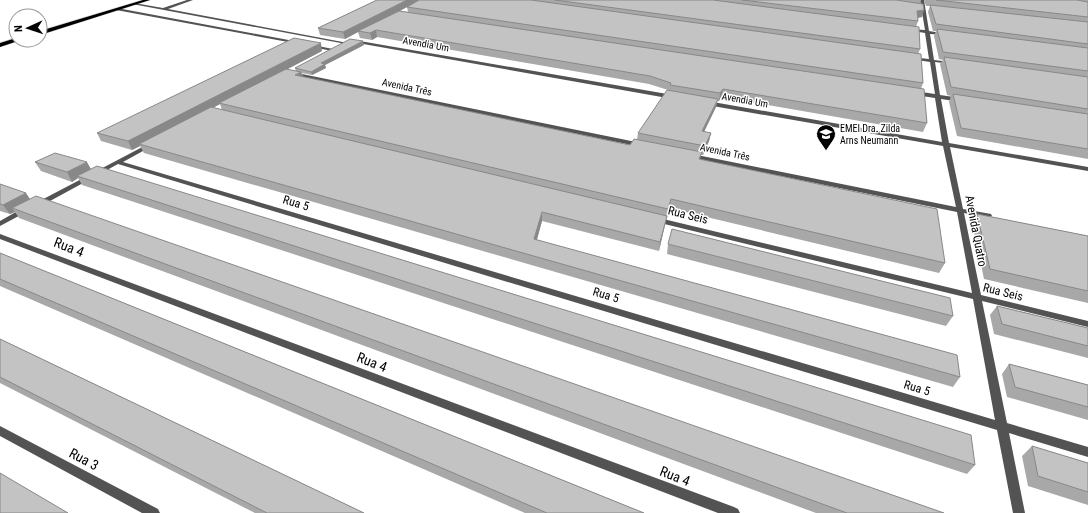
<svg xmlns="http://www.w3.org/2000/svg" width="1088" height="513" font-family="'Roboto Condensed',sans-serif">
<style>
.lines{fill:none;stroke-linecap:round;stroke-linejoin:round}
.primary-casing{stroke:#dbdbdb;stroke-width:1}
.street{fill:#535353;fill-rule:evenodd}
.primary{fill:#000;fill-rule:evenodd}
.wall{fill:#a8a8a8;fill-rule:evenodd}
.shaded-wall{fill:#888}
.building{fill:#c3c3c3;stroke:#888}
.labels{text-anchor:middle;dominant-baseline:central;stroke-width:3;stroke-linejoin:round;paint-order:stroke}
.far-street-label{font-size:10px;fill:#000;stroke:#fff}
.far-poi-label{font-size:10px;fill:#000;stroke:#fff;text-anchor:start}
.street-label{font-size:12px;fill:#000;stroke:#fff}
.near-street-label{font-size:14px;fill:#000;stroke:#fff}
</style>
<rect width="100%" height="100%" fill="#fff"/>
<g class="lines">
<defs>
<path id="primary" d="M143,0H150L40,35V31Z
M16,38V40H19L18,41L0,47V43Z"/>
</defs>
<use href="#primary" class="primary-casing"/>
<path class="street" d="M187,0H193L168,9L348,43L346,44L132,4L134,3L163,8Z
M920,0H924L929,31L947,34L945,35L930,34L934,60L951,62L953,63L951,64L935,62L940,95L961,98L964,100L961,102L941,99L949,143L1088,167V171L950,147L963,209L991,214L992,216L988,218L964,213L981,295L1088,321V327L982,301L1007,423L1088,447V457L1009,433L1025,513H1013L997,430L118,164L39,207H36L32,205L150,143L153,145L152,146L123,162L995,420L973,299L652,221L651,219L655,217L972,293L957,212L692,158L689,156L692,154L956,207L943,146L707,105L704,103L707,101L942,142L935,98L915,95L912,93L915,91L935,94L930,62L910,59L908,58L910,57L929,59L925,33L907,30L909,29L925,30Z
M117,8L299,42L301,43L299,44L116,10Z
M354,40L673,95L676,97L673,99L352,42V41Z
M313,45L333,49L335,50L333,51L311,47V45Z
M292,72L641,143L644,145L641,147L290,75V73Z
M23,208H29L30,210L0,226V221Z
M0,234L734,507L738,509L740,513H718L0,239Z
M0,426L158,509L160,513H142L0,436Z"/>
<use href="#primary" class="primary"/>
</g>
<path class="wall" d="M377,0H921L920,3L922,17L918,18V21L916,27L920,49L918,54L923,83L921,89L927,123L923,132L721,97L719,101H717L716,107L704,132L711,133L709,141L703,155H701L700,159L945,263L939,273L669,208L667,218H666L659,251L542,221L537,240L960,377L953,387L144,153L140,146L132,150L101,141L97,133L322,51L287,69L296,71L295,68L364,45L325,65L326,68L312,75L302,73L303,77L630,145L637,139L638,133L668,90L649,84L377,37L372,40L360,38L358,32L345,39L320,35L318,28ZM407,7L408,12L400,11ZM220,104L222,110L213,108Z
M924,0H1088V159L957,136L949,102L951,96L947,95L940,64L943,60L939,59L934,36L936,31H933L928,12L930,6H926Z
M35,162L90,169L975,465L967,474L82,185L78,178L72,182L41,171Z
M0,184L30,199L944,513H816L19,218L15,212L10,214L0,211Z
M977,214L1088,236V303L984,279L972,223Z
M668,244L953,316L946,326L667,254Z
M0,253L644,513H525L0,286Z
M997,306L1088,328V358L994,334L990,315Z
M0,339L364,513H255L0,383Z
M1009,364L1088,385V420L1007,397L1002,374Z
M1032,446L1088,463V505L1028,486L1022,456Z"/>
<path class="shaded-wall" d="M407,0H421L407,7L360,32L358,31V32L345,39L343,32Z
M924,10L922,17L915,18L917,11Z
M376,30L377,37L372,40L370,33Z
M363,41L364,45L325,65L326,68L312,75L311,72L321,63Z
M321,43L322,51L221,104L219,103L220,104L142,145L139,144L140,146L132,150L128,141Z
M301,72L304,80L295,75Z
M723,89L721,97L719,101L720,93Z
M718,99L716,107L700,140L702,131Z
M711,133L709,141L703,155L705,146Z
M87,162L92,171L77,176L78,178L72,182L67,172Z
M26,193L32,202L12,208L15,212L10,214L3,205Z
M542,212V221L534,249V239Z
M667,216L665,225L659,251L660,242Z"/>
<path class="building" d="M377,0H407L343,32L318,28Z
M419,0H531L921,54L923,83L407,7Z
M555,0H713L919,27L920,49Z
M742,0H896L923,4L924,10L917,11L918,21Z
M936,0H1077L1088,2V17Z
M930,5L1088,22V44L936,24Z
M399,11L924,89L927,123L723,89L720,93L670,85L671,83L650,76L376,30L370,33L358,31Z
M937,29L1088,48V71L943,52Z
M294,38L321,43L128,141L97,133Z
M350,39L363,41L321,63L325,64L311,72L295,68Z
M944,57L1088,77V109L951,87Z
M286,69L301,72L295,75L630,145L634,139L702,152L699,159L937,209L945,263L671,199L668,209L219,103Z
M667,90L718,99L702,131L711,133L705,146L638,133Z
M953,94L1088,114V149L961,128Z
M211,107L667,216L660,242L542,212L534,239L957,355L960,377L139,144Z
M55,153L87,162L67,172L35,162Z
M97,166L971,435L975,465L77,176Z
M0,184L26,193L3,205L0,204Z
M36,196L944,513H847L12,208Z
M977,214L1088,236V291L990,269Z
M672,229L950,298L953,316L668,244Z
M0,253L644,513H547L0,279Z
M997,306L1088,328V346L1002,324Z
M0,339L364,513H267L0,377Z
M1009,364L1088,385V407L1015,387Z
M1032,446L1088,463V492L1038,476Z
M0,473L68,513H0Z"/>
<defs>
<symbol id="school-pin" viewBox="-11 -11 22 30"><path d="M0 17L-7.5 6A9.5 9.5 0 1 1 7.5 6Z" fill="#000" stroke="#fff"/><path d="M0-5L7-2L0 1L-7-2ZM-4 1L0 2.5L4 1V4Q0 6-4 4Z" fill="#fff"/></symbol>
</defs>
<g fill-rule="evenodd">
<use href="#school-pin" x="815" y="123" width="22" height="30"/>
</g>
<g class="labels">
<g class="far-street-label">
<text transform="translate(426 44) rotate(10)">Avendia Um</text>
<text transform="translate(407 87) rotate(12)">Avenida Três</text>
<text transform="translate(745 100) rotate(10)">Avendia Um</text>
<text transform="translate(725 152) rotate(12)">Avenida Três</text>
</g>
<g class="far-poi-label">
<text x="840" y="128">EMEI Dra. Zilda<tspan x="840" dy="12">Arns Neumann</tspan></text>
</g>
<g class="street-label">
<text transform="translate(296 203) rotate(17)">Rua 5</text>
<text transform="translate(688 215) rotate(14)">Rua Seis</text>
<text transform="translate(976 231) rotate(79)">Avenida Quatro</text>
<text transform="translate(1003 292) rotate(14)">Rua Seis</text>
<text transform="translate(606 295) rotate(17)">Rua 5</text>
<text transform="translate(917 388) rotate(17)">Rua 5</text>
</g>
<g class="near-street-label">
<text transform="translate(69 247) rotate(21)">Rua 4</text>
<text transform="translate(372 362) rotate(21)">Rua 4</text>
<text transform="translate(84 459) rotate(28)">Rua 3</text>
<text transform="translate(675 476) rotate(21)">Rua 4</text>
</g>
</g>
<g transform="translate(28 28) rotate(267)"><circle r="19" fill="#ffffff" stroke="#999999"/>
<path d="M0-3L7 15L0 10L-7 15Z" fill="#000000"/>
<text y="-6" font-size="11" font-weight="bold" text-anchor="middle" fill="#000000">N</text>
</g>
</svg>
